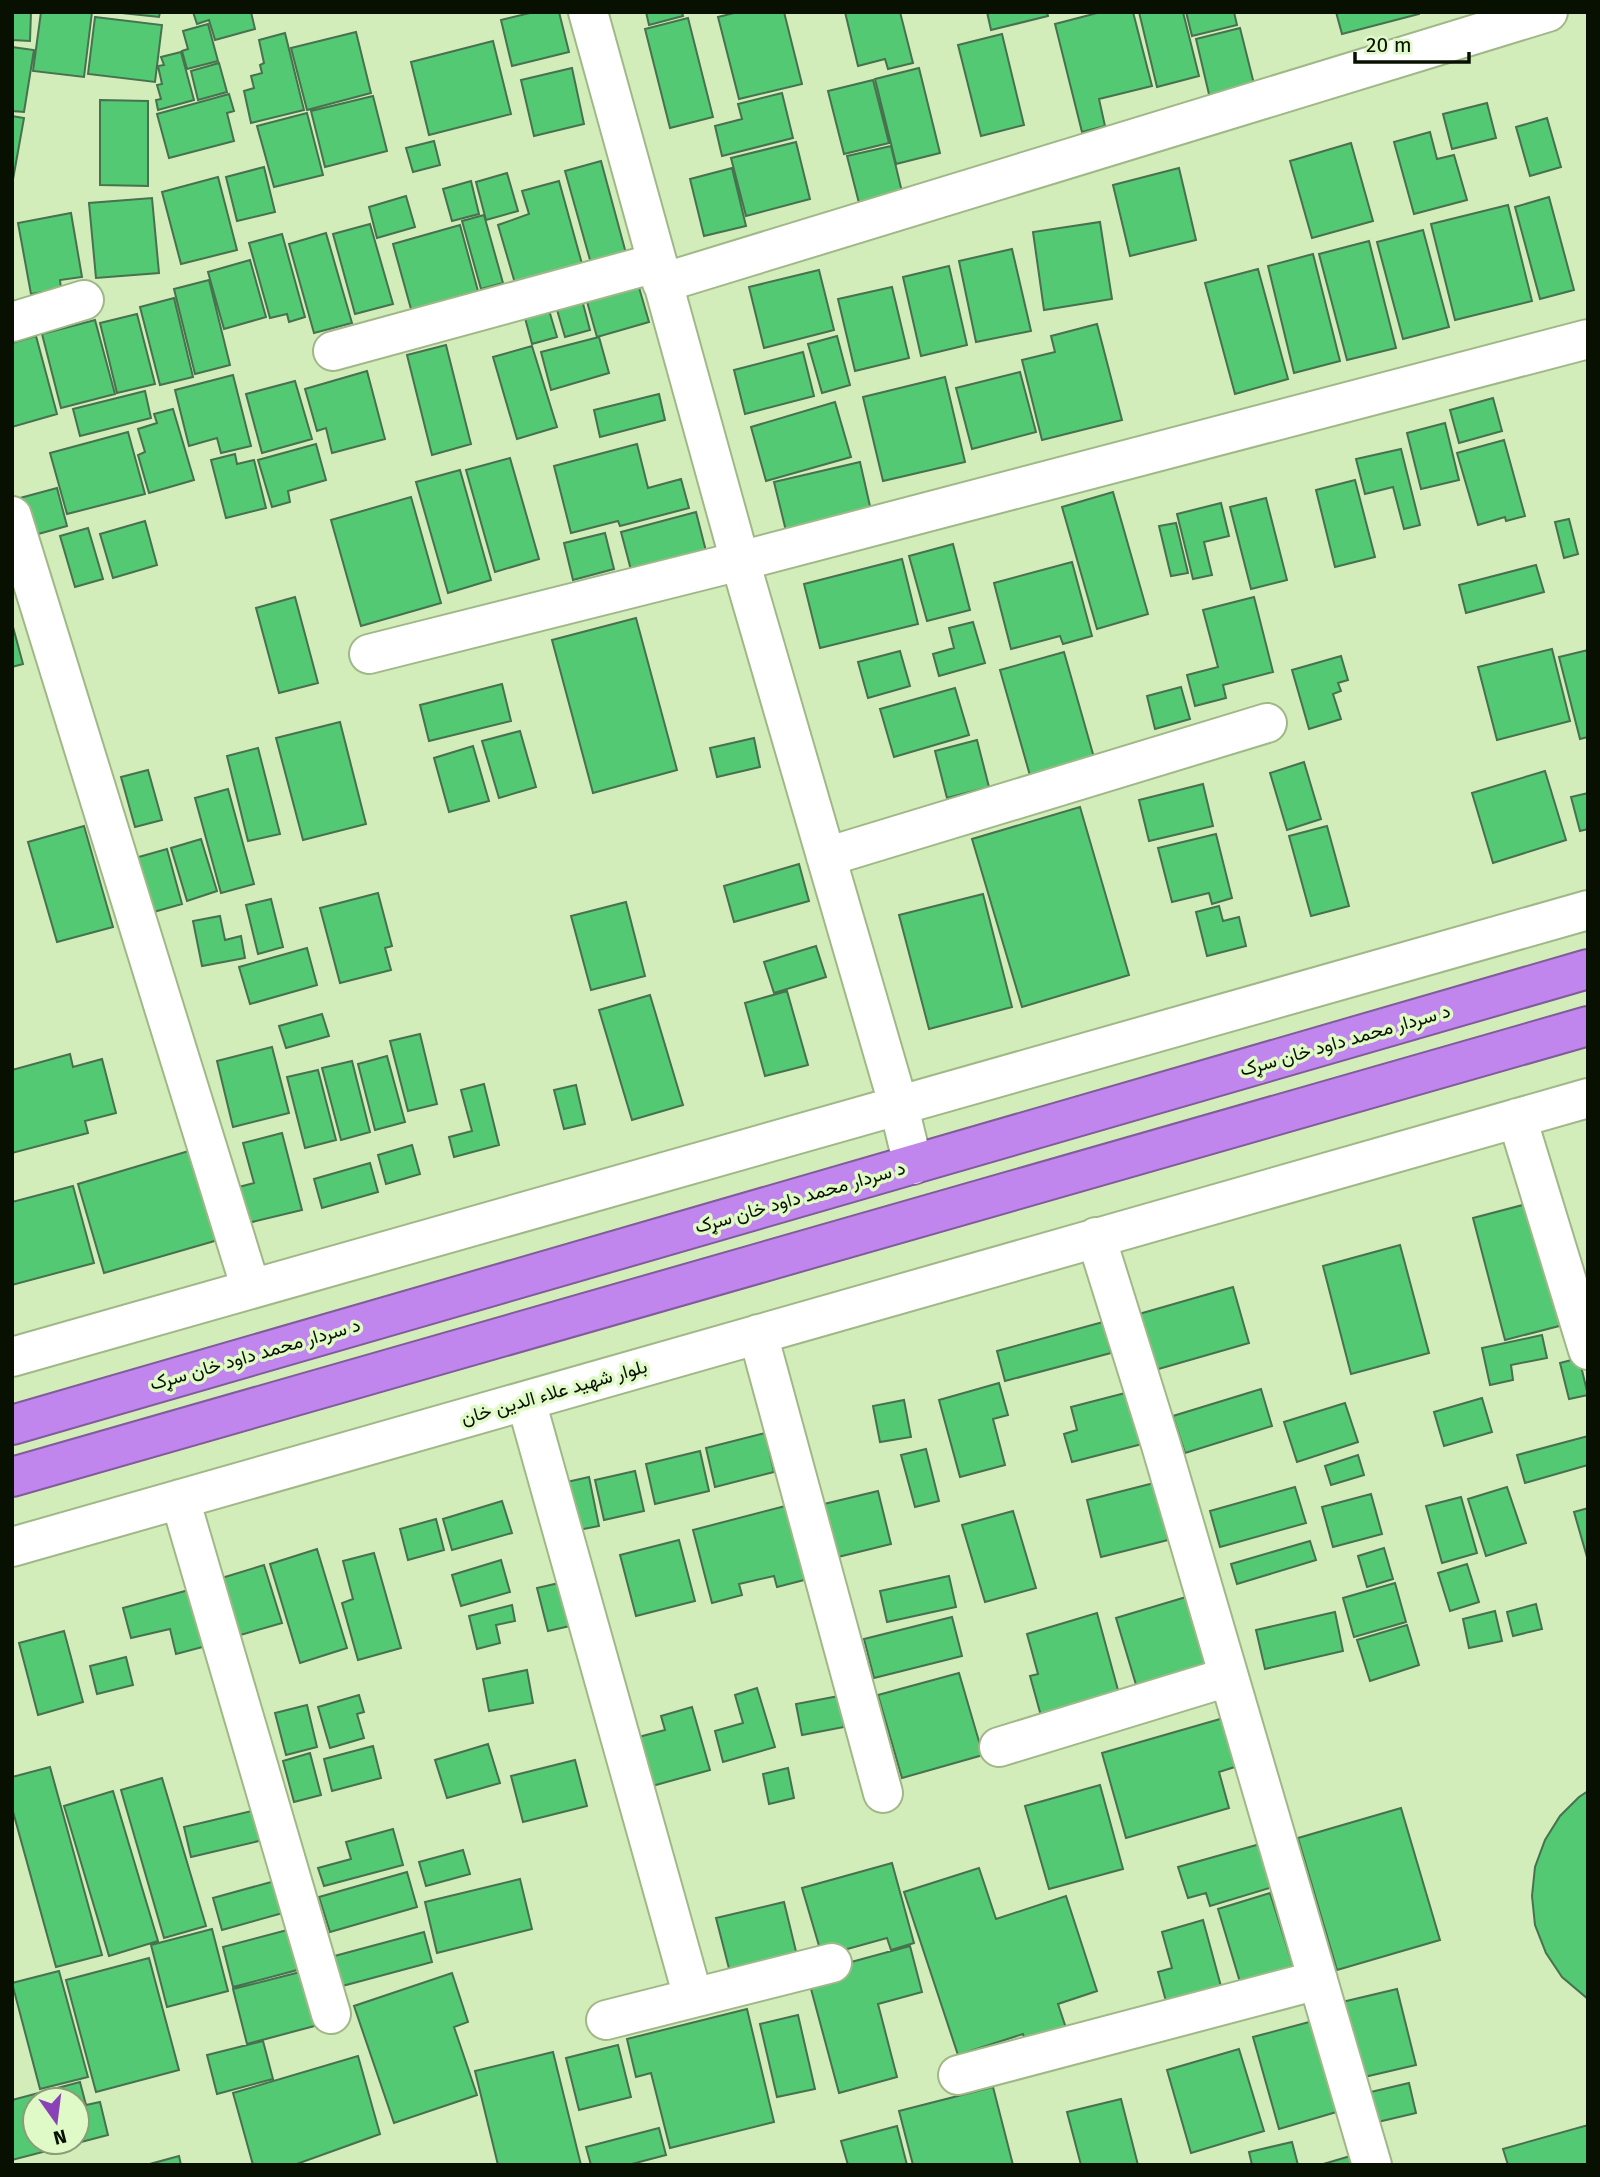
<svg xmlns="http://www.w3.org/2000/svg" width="1600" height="2177" font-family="'Fira Sans',Vazirmatn,sans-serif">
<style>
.building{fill:#52c972;stroke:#47714f;stroke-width:2;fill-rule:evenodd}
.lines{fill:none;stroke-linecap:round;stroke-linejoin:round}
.minor-casing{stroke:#a0b888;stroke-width:42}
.highway-casing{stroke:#805c9b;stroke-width:42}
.minor{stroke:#fff;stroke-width:38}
.highway{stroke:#c185ee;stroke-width:38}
.labels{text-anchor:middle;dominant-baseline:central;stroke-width:7;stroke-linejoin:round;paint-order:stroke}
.street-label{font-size:19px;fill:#081001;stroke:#e0fac7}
</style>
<rect width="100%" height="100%" fill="#d3edba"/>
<path class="building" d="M12,12H31L30,41L12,40Z
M41,12H92L84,77L33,71Z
M112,12H160L159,17Z
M193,12H251L255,29L215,40L209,20L197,24Z
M534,12H559L569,52L512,66L501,20Z
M646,12H682L683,16L649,25Z
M738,12H784L802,84L739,99L718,17Z
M845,12H900L913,63L888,69L885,59L858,66Z
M987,12H1047L1048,16L991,30Z
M1101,12H1133L1152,86L1099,99L1105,126L1082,132L1055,24Z
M1139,12H1183L1199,76L1157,87Z
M1186,12H1234L1237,25L1192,36Z
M1336,12H1419V14L1342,34Z
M95,17L162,25L155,82L88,74Z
M688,18L713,117L670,128L645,29Z
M208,24L218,61L187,69L182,51L188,49L183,31Z
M1240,28L1257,96L1212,107L1196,39Z
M356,32L371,93L307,110L291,48Z
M285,33L304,110L251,123L244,91L254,88L251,76L262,73L260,65L264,63L259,40Z
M1002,34L1024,125L981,136L958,45Z
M493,41L511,114L429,135L411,62Z
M12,47L34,50L24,112L12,111Z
M181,52L194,100L158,110L156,100L161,99L157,85L162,84L158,66L164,65L161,57Z
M219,63L227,92L198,100L191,71Z
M572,68L584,124L534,136L521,80Z
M919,68L940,153L896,164L875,79Z
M873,80L889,143L844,154L828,91Z
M782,93L793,138L722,156L715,126L742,119L738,104Z
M229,94L234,111L227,113L234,141L169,158L157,114Z
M373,96L387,151L325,167L311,111Z
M100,100L148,101V186L100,185Z
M1487,103L1496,138L1452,149L1443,114Z
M307,113L323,175L274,187L257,126Z
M12,116L24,118L12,185Z
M1547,118L1561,167L1530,176L1516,127Z
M1430,132L1437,159L1454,155L1467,200L1414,214L1394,142Z
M434,141L440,165L413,172L406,148Z
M796,142L810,199L746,216L731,158Z
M1351,143L1373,221L1312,238L1290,161Z
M891,146L902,192L859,203L847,156Z
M601,161L627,257L592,267L565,171Z
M264,167L275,212L237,221L226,177Z
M732,168L746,226L704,236L690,179Z
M1179,168L1196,240L1130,256L1113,185Z
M507,173L518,211L486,220L476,182Z
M218,177L237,250L181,264L162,192Z
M471,181L479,214L452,221L443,189Z
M559,181L584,271L517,290L498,225L529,214L522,191Z
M406,196L415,227L377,238L369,207Z
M1549,197L1574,290L1540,299L1515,207Z
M152,198L159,273L96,278L89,203Z
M1508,205L1532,301L1455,320L1431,224Z
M71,213L82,277L60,280L61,289L31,294L18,223Z
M484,215L503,283L481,289L462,221Z
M1100,222L1112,299L1044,310L1033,232Z
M370,224L393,304L355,314L333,234Z
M460,225L478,291L443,301L414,320L393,244Z
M1423,230L1449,327L1403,339L1377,242Z
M326,233L352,323L314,333L289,244Z
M282,234L305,317L289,322L287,314L270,318L249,243Z
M1369,241L1396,348L1347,360L1319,254Z
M1012,249L1031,331L976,342L959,261Z
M1313,254L1340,361L1294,373L1268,266Z
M250,260L266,317L224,329L208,272Z
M949,266L967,345L921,356L903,277Z
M1258,269L1288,379L1235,394L1205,283Z
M819,270L834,330L764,348L749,287Z
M636,277L649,322L597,337L584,291Z
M209,280L230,365L195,374L174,289Z
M892,287L909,358L855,371L838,299Z
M581,296L590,330L565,337L555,303Z
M174,298L193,377L160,385L140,307Z
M546,300L557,337L532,344L522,307Z
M137,314L155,384L117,393L100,323Z
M95,320L115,394L61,408L42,334Z
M1097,324L1122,420L1042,440L1022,360L1055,352L1051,336Z
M36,336L57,414L12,427V343Z
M837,336L850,385L822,393L808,344Z
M599,337L609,373L551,390L541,352Z
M446,345L471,444L432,455L407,355Z
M532,346L557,427L517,439L493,357Z
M803,352L814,396L745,414L734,370Z
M367,371L385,439L332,453L326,428L317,431L305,389Z
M1020,372L1036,432L972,449L956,388Z
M233,375L251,446L221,453L217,438L189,446L175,390Z
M945,377L965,462L883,481L863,397Z
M295,381L312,439L262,453L246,394Z
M145,391L151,418L80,436L73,409Z
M659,394L665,420L600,437L594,410Z
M1493,398L1502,431L1459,443L1450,410Z
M835,402L851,457L766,481L751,427Z
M173,409L194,480L149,493L138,455L145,452L138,429L157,423L154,414Z
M1445,423L1459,480L1421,489L1407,433Z
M128,432L145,494L67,514L50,453Z
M1504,440L1525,516L1506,521L1505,517L1478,525L1457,453Z
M316,444L326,480L288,491L290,502L272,507L258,460Z
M637,444L648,488L681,479L689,508L620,526L618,521L571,533L554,466Z
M1401,449L1420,525L1404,529L1393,487L1365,494L1356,459Z
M235,454L237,464L254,460L266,508L226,518L211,460Z
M510,458L539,559L495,572L466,470Z
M860,462L872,515L787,535L774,482Z
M460,470L491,580L448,593L416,482Z
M1355,480L1375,557L1335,567L1316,490Z
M57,488L67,526L31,536L20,498Z
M1113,492L1148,614L1097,629L1062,507Z
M411,497L441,603L361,626L331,520Z
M1266,498L1287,580L1251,589L1230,507Z
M1221,503L1229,536L1204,542L1212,575L1193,579L1177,514Z
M696,512L706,551L631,570L621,532Z
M1569,519L1578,554L1564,558L1555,522Z
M145,521L157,565L113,578L100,534Z
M1176,523L1188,573L1171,576L1159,526Z
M88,528L103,579L75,587L60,536Z
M605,533L614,569L573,580L564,543Z
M953,544L970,610L927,621L909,556Z
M902,559L918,624L820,648L804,584Z
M1072,562L1092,636L1063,644L1060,636L1011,649L994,583Z
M1536,565L1544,592L1466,613L1459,585Z
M295,597L318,683L279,693L256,608Z
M1254,597L1273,672L1223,685L1226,698L1195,706L1187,675L1218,667L1203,610Z
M636,618L677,770L593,793L552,640Z
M973,622L985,663L939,676L933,654L954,648L949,628Z
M13,627L23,664L12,667V628Z
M1552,649L1570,721L1497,740L1478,667Z
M1588,650V737L1580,739L1559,657Z
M900,651L910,686L868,698L858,662Z
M1064,652L1095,761L1031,779L1000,670Z
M1341,656L1348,680L1338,683L1341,691L1333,694L1341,719L1309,729L1292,670Z
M502,684L511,721L429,741L420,705Z
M1181,687L1190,719L1155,729L1147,696Z
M955,688L969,735L894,757L880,709Z
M340,722L366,824L303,840L276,738Z
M520,731L536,787L499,798L482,741Z
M754,738L760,767L717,777L710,748Z
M977,740L989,787L947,798L935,751Z
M473,746L489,801L449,812L434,758Z
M258,748L280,834L248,841L227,756Z
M1304,762L1321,819L1287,830L1270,773Z
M148,770L162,820L135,827L121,777Z
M1545,771L1566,840L1493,863L1472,793Z
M1203,784L1213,826L1149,841L1139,800Z
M228,789L254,884L221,893L195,798Z
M1588,793V829L1580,831L1571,797Z
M1080,807L1129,975L1022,1007L972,839Z
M84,826L113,927L57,942L28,842Z
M1327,826L1349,906L1311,916L1289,836Z
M1216,834L1232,898L1212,904L1209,893L1172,902L1158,848Z
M201,839L217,891L187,901L171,848Z
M167,849L182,904L143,915L128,860Z
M799,864L809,901L734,922L724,886Z
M378,893L392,946L385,948L391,970L340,983L320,908Z
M983,894L1012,1007L929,1029L899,915Z
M271,899L283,947L258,954L246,905Z
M626,902L645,976L591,990L571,916Z
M1219,906L1223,921L1239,917L1246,946L1207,956L1196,912Z
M220,916L225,940L241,936L245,958L202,966L193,921Z
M816,946L826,977L774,993L764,962Z
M307,948L317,985L250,1004L239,967Z
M787,991L808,1065L765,1076L745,1003Z
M650,995L683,1105L632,1120L599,1010Z
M322,1014L329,1036L286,1048L279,1026Z
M420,1034L437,1104L408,1111L390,1041Z
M272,1047L289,1113L233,1127L217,1061Z
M70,1054L73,1067L102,1059L116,1113L85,1121L88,1133L12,1153V1070Z
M387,1056L405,1122L375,1130L358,1064Z
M352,1061L370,1132L341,1140L322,1068Z
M318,1070L336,1140L305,1148L287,1077Z
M484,1084L499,1145L454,1157L449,1137L472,1131L461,1090Z
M576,1085L585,1124L564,1129L554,1090Z
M282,1133L302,1210L244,1224L235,1188L254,1183L243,1143Z
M412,1145L420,1174L386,1184L378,1155Z
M192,1150L218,1240L104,1273L78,1184Z
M370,1163L378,1192L322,1208L314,1179Z
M73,1186L94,1263L12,1285V1202Z
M1534,1202L1567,1324L1505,1340L1473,1218Z
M1400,1245L1429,1353L1351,1374L1323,1266Z
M1233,1287L1249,1343L1148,1372L1132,1316Z
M1103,1322L1111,1353L1005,1381L997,1351Z
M1542,1335L1547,1358L1511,1365L1513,1380L1490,1385L1482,1348Z
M1579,1358L1588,1395L1569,1399L1560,1363Z
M999,1383L1008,1415L993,1419L1005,1465L960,1477L939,1400Z
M1261,1389L1272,1426L1185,1453L1173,1416Z
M1133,1391L1146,1443L1072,1462L1064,1434L1077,1430L1071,1407Z
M1482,1398L1492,1432L1444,1446L1434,1412Z
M904,1400L911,1437L880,1442L873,1406Z
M1345,1403L1358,1442L1297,1462L1284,1422Z
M765,1433L774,1472L715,1487L706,1448Z
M1588,1436V1465L1525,1483L1517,1455Z
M926,1449L939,1501L915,1507L901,1455Z
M700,1451L709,1491L655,1504L646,1464Z
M1358,1455L1364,1475L1331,1485L1325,1466Z
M635,1471L644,1511L604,1520L595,1480Z
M589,1477L599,1526L568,1532L558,1484Z
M1154,1483L1168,1540L1101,1557L1087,1500Z
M1295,1487L1306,1523L1220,1547L1210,1511Z
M1507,1487L1526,1543L1486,1556L1468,1499Z
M878,1491L891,1544L838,1557L824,1504Z
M1371,1494L1382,1534L1333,1547L1322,1507Z
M1461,1497L1477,1553L1442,1563L1426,1506Z
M502,1501L512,1533L452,1550L443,1519Z
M793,1504L812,1578L777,1587L774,1576L739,1584L742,1595L712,1603L693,1530Z
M1588,1508V1557H1587L1574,1512Z
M1013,1511L1036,1588L985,1602L962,1525Z
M436,1519L444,1550L408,1560L400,1529Z
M679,1540L695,1601L636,1616L620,1555Z
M1310,1541L1316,1560L1237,1584L1231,1564Z
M1384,1548L1393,1579L1367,1587L1358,1556Z
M317,1549L347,1648L300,1663L270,1564Z
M374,1553L401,1648L358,1660L342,1603L353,1599L343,1561Z
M501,1560L510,1592L461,1606L452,1575Z
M1467,1564L1479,1602L1450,1611L1438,1573Z
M264,1565L282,1623L230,1638L212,1581Z
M949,1576L956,1607L887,1622L880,1591Z
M559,1583L570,1626L548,1631L537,1588Z
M1395,1583L1406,1622L1354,1637L1343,1598Z
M196,1588L210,1645L176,1654L170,1629L131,1638L123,1608Z
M1186,1597L1207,1667L1137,1688L1116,1618Z
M1536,1604L1542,1629L1513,1636L1507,1612Z
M512,1605L515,1621L496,1625L500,1643L477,1649L469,1616Z
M1495,1611L1502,1641L1469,1648L1463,1619Z
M1335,1612L1343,1651L1265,1669L1256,1630Z
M1097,1613L1121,1701L1043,1723L1030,1676L1038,1674L1027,1634Z
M952,1617L962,1656L874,1678L864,1639Z
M1407,1625L1419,1665L1370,1681L1357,1640Z
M64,1631L83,1702L38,1715L19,1643Z
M126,1657L133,1685L97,1694L90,1666Z
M527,1670L533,1703L489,1711L483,1679Z
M959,1673L983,1755L902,1778L878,1695Z
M757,1688L775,1747L723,1762L715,1731L743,1723L735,1695Z
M359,1695L364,1712L357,1714L364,1738L330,1748L318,1707Z
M839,1696L844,1727L802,1735L796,1704Z
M307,1705L317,1747L286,1755L275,1713Z
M692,1707L710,1770L645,1788L631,1739L665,1730L661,1716Z
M1227,1717L1241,1765L1219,1772L1229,1808L1126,1838L1102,1753Z
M488,1744L500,1783L447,1798L435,1760Z
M373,1746L381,1778L332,1791L324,1759Z
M310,1753L321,1795L294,1802L283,1761Z
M575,1760L587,1806L523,1822L511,1776Z
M50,1767L102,1955L56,1967L12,1808V1777Z
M788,1768L794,1798L769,1804L763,1774Z
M162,1778L206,1926L164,1938L121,1790Z
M1100,1785L1123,1869L1049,1889L1025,1806Z
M113,1791L158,1941L109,1956L64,1806Z
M1588,1791V1999L1562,1977L1546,1953L1535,1925L1532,1896L1535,1867L1545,1840L1560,1816L1579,1797Z
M1401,1808L1440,1940L1337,1970L1298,1838Z
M256,1810L263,1840L191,1857L184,1827Z
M393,1829L403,1865L324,1886L318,1868L351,1859L346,1842Z
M1260,1844L1273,1887L1210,1906L1206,1893L1188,1898L1178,1867Z
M463,1850L470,1874L426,1886L419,1862Z
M892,1863L914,1943L891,1950L887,1938L822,1956L802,1888Z
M979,1868L996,1919L1066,1896L1097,1991L1058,2004L1068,2034L1027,2047L1023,2034L958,2055L904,1892Z
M407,1872L417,1907L330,1932L319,1897Z
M282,1879L290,1911L222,1930L213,1898Z
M520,1879L532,1929L437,1953L425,1902Z
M1270,1893L1293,1966L1240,1982L1218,1909Z
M784,1902L800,1968L733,1984L716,1918Z
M1203,1920L1222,1990L1167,2005L1158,1972L1172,1968L1162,1932Z
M295,1928L305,1968L233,1987L223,1947Z
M212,1929L228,1991L167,2007L151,1945Z
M424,1932L432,1962L335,1988L327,1958Z
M910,1946L922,1992L878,2004L897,2077L839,2093L807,1974Z
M149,1958L179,2070L96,2092L66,1980Z
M308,1970L322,2024L247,2044L233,1989Z
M59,1971L88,2077L40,2089L12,1983Z
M452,1973L468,2022L454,2027L477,2095L394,2123L354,2006Z
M1397,1989L1416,2065L1360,2078L1342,2002Z
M747,2009L774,2122L670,2148L651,2073L636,2077L627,2039Z
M798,2015L815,2089L777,2097L760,2024Z
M1324,2018L1350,2108L1279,2129L1253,2037Z
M263,2041L273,2079L217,2094L207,2055Z
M618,2045L631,2097L579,2110L566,2058Z
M1239,2049L1264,2131L1191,2153L1167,2070Z
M553,2052L581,2165H498L475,2071Z
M358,2056L380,2134L294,2165H253L233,2093Z
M80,2082L86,2105L100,2102L108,2135L12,2160V2100ZM35,2100H77V2142H35Z
M1409,2083L1416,2113L1365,2125L1358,2095Z
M993,2087L1013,2165H913L899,2111Z
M1121,2099L1138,2165H1081L1067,2112Z
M1588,2125V2165H1508L1503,2149Z
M897,2126L907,2165H848L841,2141Z
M659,2128L666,2155L628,2165H591L586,2147Z
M1292,2142L1298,2165H1252L1249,2152Z
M1357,2154L1360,2165H1320Z
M179,2156L181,2165H146Z"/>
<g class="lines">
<defs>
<path id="minor" d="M588,12L740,561L899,1107L913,1165
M662,283L1548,12
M12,322L84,300
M333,351L656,263
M12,516L251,1289
M369,654L740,561L1588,339
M826,857L1267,723
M1517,1118L1588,1350
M1096,1237L1161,1445L1372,2165
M758,1334L883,1793
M12,1357L1588,910
M526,1401L693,1997
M180,1499L331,2014
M12,1547L1588,1098
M999,1747L1228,1677
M606,2020L832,1963
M958,2075L1318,1980"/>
<path id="highway" d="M12,1425L1588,969
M12,1477L1588,1026"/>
</defs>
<use href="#minor" class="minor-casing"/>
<use href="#highway" class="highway-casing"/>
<use href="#minor" class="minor"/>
<use href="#highway" class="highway"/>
</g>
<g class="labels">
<g class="street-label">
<text transform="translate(1345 1040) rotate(-16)">د سردار محمد داود خان سړک</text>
<text transform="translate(800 1197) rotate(-16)">د سردار محمد داود خان سړک</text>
<text transform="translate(255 1354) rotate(-16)">د سردار محمد داود خان سړک</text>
<text transform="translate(554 1392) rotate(-16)">بلوار شهید علاء الدین خان</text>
</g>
</g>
<rect width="1600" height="2177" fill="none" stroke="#081001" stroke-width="28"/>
<g transform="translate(56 2121) rotate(166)"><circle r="33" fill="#e0fac7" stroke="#8a9c78" stroke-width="2"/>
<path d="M0-5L12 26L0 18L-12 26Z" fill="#8943b6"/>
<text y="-10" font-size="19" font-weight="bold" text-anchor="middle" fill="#081001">N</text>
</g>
<path d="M1355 52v10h114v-10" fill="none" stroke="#081001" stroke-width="3.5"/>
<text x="1366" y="52" font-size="21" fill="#081001" stroke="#e0fac7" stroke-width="5" paint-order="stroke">20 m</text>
</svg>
